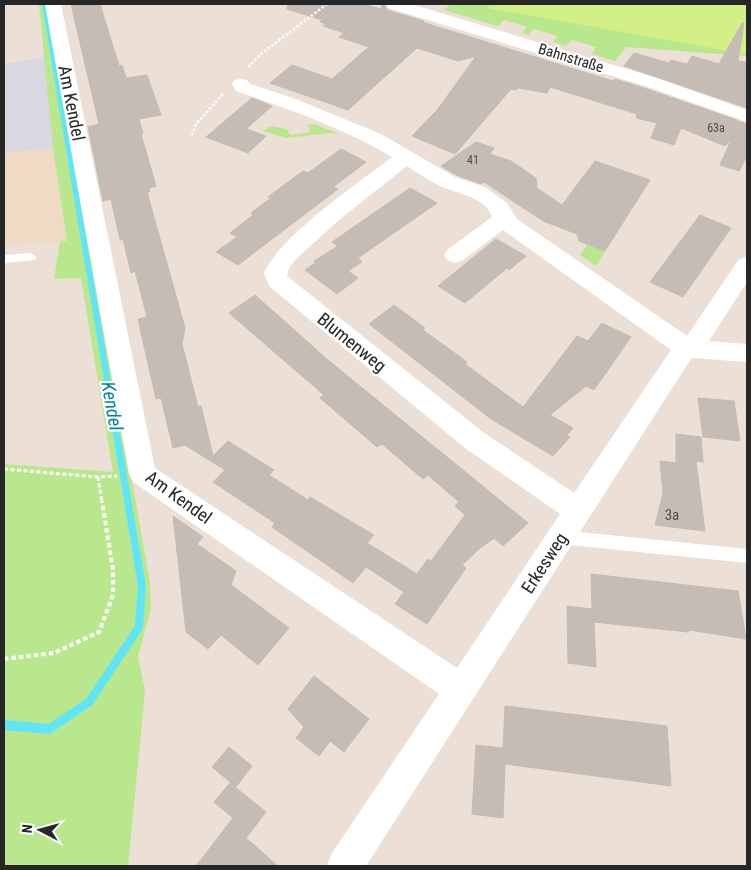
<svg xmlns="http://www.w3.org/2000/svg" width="751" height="870" font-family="'Roboto Condensed',sans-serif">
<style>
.industrial{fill:#d9d8e2}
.education{fill:#efdac3}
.green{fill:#b9e78d}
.pitch{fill:#d3f087}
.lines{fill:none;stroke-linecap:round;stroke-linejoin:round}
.stream{fill:#5fe5f7;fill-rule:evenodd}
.building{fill:#c6bcb6;stroke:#c6bbb0}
.path-far2{stroke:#fff;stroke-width:2.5;stroke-dasharray:2.5 2;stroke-linecap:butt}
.path-far1{stroke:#fff;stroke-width:3;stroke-dasharray:4 2.5;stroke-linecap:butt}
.path{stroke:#fff;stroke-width:4;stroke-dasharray:4.5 3;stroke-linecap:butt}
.service{fill:#fff;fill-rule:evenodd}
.minor{fill:#fff;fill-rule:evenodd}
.labels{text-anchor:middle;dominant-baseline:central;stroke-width:4.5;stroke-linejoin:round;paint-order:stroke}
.far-number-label{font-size:12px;fill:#4e4c4a}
.far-street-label{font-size:15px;fill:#262626;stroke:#fff}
.number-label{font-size:15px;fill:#4e4c4a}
.street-label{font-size:18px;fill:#262626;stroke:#fff}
.water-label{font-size:19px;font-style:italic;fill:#037f9e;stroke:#fff}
</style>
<rect width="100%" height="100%" fill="#ebdfd6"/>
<path class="industrial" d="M45,57L53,148L4,153V64Z"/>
<path class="education" d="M53,148L67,241L4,245V153Z"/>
<path class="green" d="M39,4H47L150,582L151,609L138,656L145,691L128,866H4V464L113,472L81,278L54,279L60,241H67L53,148Z
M450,4H747V56L626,47L615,61L592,54L596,47L572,40L566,46L553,42L558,36L534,29L528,35L522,33L527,27L504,20L498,26L444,10Z
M314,124L341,135L331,133L286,138L263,131L270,126L287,129L290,135L310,132L308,125Z
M587,244L605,251L596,266L580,255Z"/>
<path class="pitch" d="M490,4H747V42L745,54L488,8Z"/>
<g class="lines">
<path class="stream" d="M42,4H46L146,586L143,627L142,630L92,705L50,734L4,730V720L49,724L86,699L135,626L138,586Z"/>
</g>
<path class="building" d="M71,4H100L119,66L122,65L126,78L147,75L161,115L139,119L143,133L141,134L156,186L149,188L150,192H147L185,328L182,344L198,407L201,406L213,456L228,441L274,470L269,475L308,500L310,497L374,535L367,543L417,574L428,559L431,561L465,515L455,506L459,502L428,475L423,479L382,444L377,447L320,398L324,395L229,313L255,295L328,360L528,523L503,546L494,538L479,549L462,565L466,568L427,624L395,604L404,592L366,567L353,583L272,527L275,523L213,482L225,470L185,445L173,448L161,398L156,399L138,319L147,317L135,271L131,273L123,239L120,240L111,199L103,201L88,127L99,124Z
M288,4H363L381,9L382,4H384L387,10L424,21L422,22L613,81L615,79L644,88L737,120V124L738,121L747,124V156L739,171L720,165L731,140L725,146L681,128L674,145L651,138L657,123L636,118L637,114L550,87L547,93L518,88L516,90L511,89L455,154L412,136L438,109L476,56L458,61L417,48L348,110L270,83L292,65L332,79L369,47L339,37L344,33L323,26L326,24L320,22L322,20L287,9Z
M742,23H744L738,61L747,62V108L624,66L634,53L669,63L671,60L687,64L692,56L719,64Z
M252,98L272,106L246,129L266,136L248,153L206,137Z
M476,142L494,148L490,154L511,161L536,178L537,188L562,205L595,161L650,180L605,251L579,241L577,234L543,221L484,182L481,184L456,175L441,166Z
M341,149L366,162L333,187L338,189L238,265L216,252L237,237L230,233L253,215L251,213L271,198L268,197L303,171L308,173Z
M410,188L437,203L358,258L362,262L348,271L358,278L337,294L305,270L316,262L314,261L338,246L332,242Z
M700,215L731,228L683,297L650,282Z
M496,239L526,256L509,270L507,268L465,303L438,286Z
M394,305L425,328L423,330L467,362L465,364L523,407L577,336L588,341L602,323L631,337L594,390L586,386L550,415L573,428L567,435L570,437L553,456L491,419L369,324Z
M698,398L734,401L740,441L703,437Z
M676,434L701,437L703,462L696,461L705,531L655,525L663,493L660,461L676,463Z
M173,516L203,537L197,544L236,571L231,585L289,628L258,665L221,635L208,649L186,632Z
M591,574L738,591L746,639L689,630L688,632L594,622L596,667L568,663L567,606L592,609Z
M314,676L369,719L344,752L330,741L319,756L296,738L304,727L288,709Z
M505,706L667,726L671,786L505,764L503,818L472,814L476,745L503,748Z
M229,747L252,766L236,787L212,767Z
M230,783L266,812L246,838L278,866H196L233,818L214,802Z"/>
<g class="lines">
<path class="path-far2" d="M248,67L261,54L327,4
M192,135L196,124L223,94"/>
<path class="path-far1" d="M4,469L98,477L117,476
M98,477L102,502"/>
<path class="path" d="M4,659L54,653L99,632L113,595V570L102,501"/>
<path class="service" d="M31,253L37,257L35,260L4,263V255Z
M560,530L747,549V563L560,544L555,542L553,537L555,532Z"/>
<path class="minor" d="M45,4H61L155,468L457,668L560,514L465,448L269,286L264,273C281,235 357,184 392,157C344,128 289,109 236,91L232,84L235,80L241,79L247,80L250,84L293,98L381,134L455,177L485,187L507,203L517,219L687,336L739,259L747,257V282L709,341L747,344V362L692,358L687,365L366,866H327L332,853L439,694L133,482L129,474ZM407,166C418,173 429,181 440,186C457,194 486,197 492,217L447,250L444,255L447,260L455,263L463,260L503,230L671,350L574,493L483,432L287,276L289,268L295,260L339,220Z
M386,4H411L657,78L747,110V122L645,86L388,8Z"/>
</g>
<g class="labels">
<g class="far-number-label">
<text x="716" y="128">63a</text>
<text x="473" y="160">41</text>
</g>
<g class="far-street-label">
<text transform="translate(571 58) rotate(17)">Bahnstraße</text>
</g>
<g class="number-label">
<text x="672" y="515">3a</text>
</g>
<g class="street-label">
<text transform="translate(72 103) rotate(79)">Am Kendel</text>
<text transform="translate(352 342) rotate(39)">Blumenweg</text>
<text transform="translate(179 497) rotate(36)">Am Kendel</text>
<text transform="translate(544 563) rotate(-57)">Erkesweg</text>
</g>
<g class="water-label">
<text transform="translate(112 406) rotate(80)">Kendel</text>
</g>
</g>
<rect width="751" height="870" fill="none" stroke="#262626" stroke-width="10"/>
<g transform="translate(40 830) rotate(276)" stroke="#ffffff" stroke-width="4" paint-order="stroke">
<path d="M0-4L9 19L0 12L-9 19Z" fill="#262626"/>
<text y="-8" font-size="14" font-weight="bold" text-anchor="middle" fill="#262626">N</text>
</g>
</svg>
